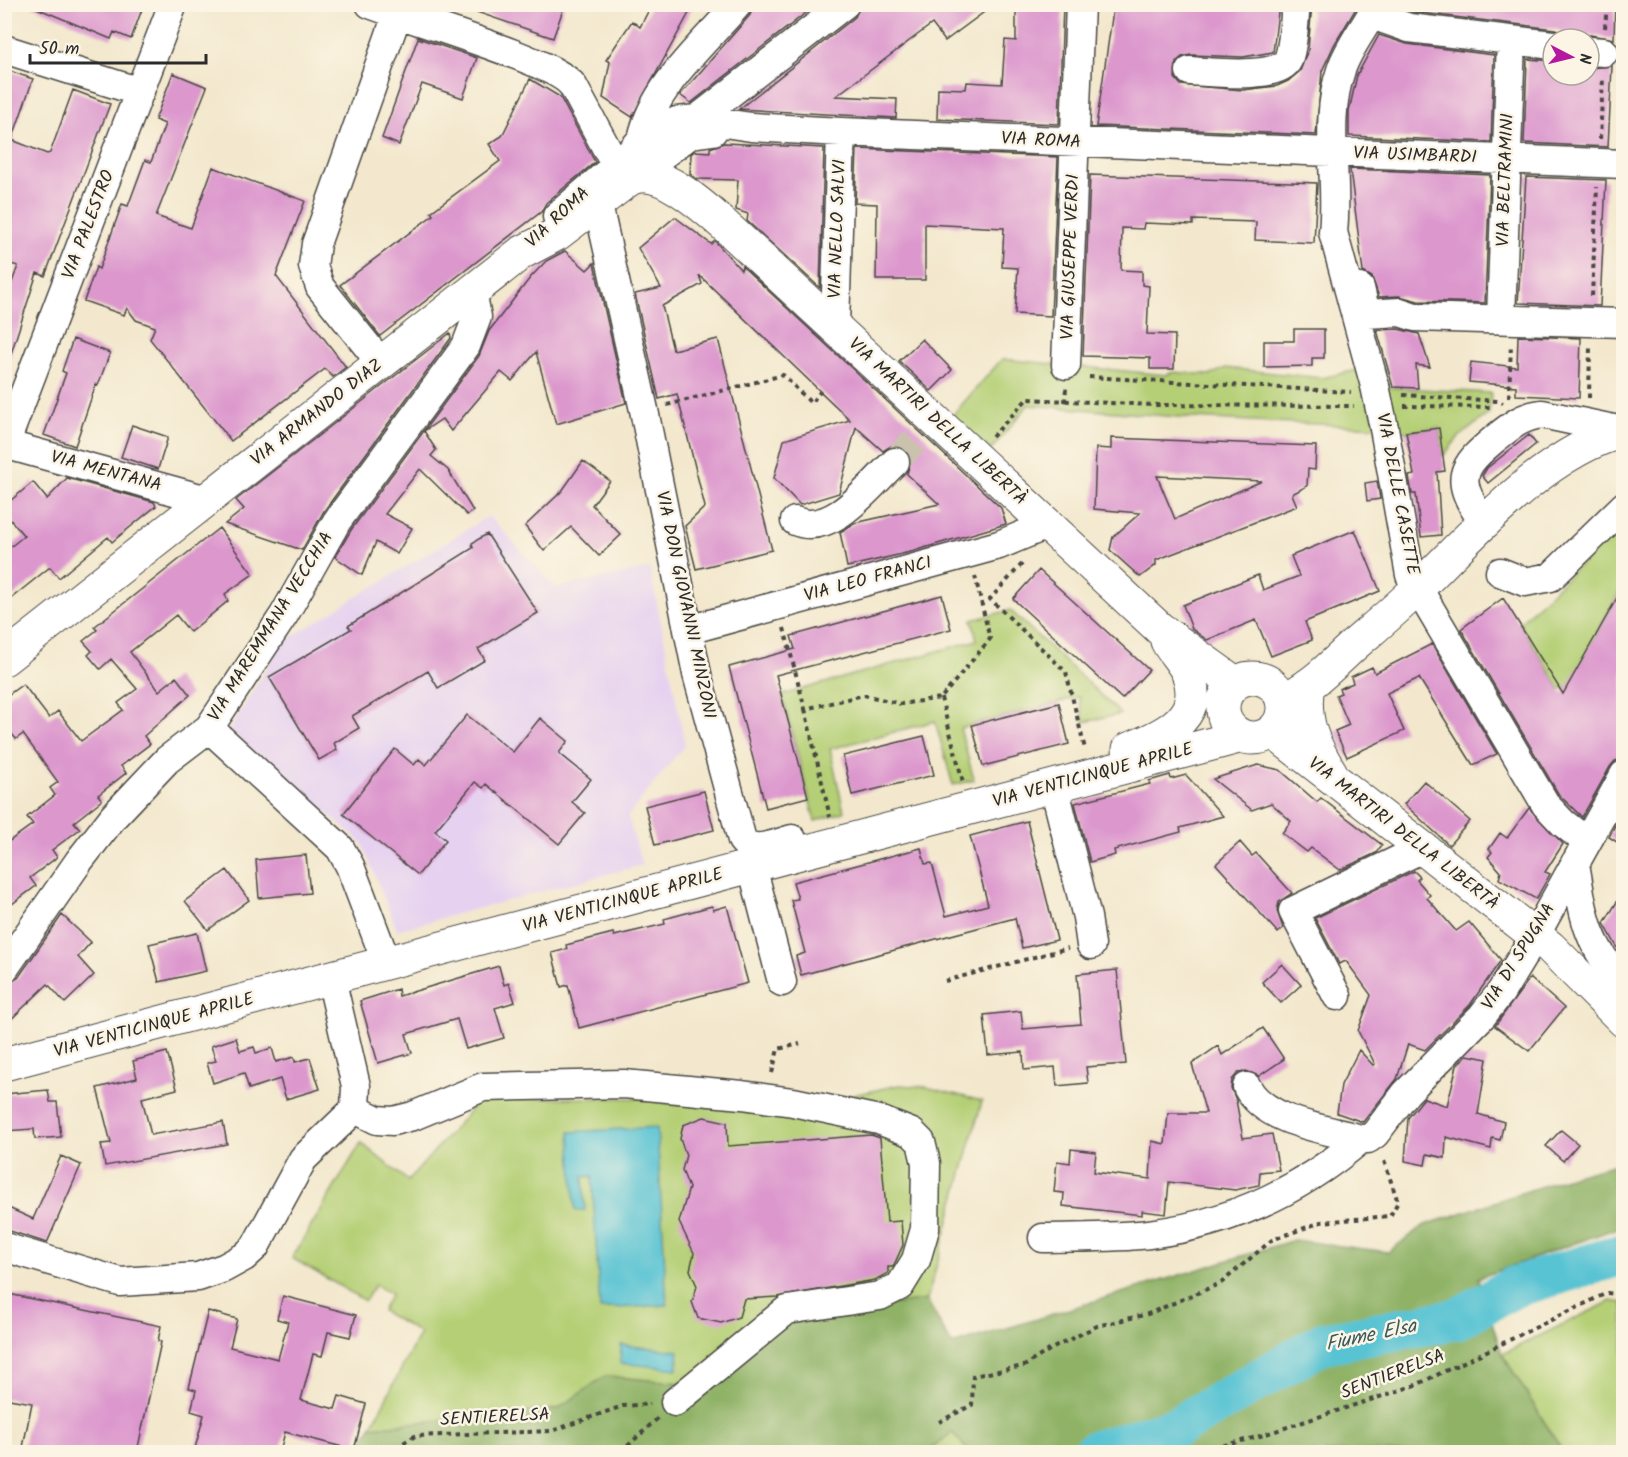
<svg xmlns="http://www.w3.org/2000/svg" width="1628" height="1457" font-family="Kalam,sans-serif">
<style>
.built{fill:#e6d2f0}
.green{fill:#b4cf75;stroke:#707d50;stroke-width:1.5}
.forest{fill:#8fb266;stroke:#5d6e48;stroke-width:1.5}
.water{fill:#58c3d3;stroke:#42777f;stroke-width:1.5}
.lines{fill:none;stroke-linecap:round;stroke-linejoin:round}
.river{stroke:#58c3d3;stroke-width:42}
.building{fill:#dc97cd;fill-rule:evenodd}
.minor-tunnel{stroke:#cbc2ad;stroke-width:28;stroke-dasharray:28 14;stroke-linecap:butt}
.minor-casing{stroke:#494743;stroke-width:31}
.major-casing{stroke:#494743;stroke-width:35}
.path{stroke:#494743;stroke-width:4;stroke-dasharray:4.5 4.5;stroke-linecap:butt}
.minor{stroke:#fff;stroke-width:28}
.major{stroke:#fff;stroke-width:33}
.minor-bridge-casing{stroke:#494743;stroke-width:31;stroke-linecap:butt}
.minor-bridge{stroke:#fff;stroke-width:28}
.labels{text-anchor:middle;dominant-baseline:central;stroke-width:5;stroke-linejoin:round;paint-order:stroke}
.street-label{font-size:18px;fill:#2b2b2b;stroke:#fcf5e5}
.water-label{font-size:20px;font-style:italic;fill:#38595d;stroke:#fcf5e5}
</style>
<rect width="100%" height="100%" fill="#fcf5e5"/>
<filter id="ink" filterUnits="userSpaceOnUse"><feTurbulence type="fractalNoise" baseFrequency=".0167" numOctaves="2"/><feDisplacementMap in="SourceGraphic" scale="12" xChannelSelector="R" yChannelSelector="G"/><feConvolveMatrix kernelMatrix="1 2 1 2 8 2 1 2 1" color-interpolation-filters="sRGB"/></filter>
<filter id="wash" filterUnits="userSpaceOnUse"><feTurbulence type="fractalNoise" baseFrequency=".008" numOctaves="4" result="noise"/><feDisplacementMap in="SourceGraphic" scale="24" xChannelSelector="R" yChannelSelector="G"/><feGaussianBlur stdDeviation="1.35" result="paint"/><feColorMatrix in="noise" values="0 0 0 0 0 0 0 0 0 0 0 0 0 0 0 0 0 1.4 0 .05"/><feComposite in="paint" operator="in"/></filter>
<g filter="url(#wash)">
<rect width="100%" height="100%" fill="#f3e8cd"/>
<path class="built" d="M489,516L556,588L650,568L685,745L628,816L642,865L397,930L362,843L229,730L283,642Z"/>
<path class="green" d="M1002,359L1166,375L1172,372L1210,375L1226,368L1322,378L1358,370L1377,427L1192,418L1028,405L991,450L950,418Z
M1382,387L1491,393L1489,413L1458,438L1443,456L1439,428L1394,433Z
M1623,524V585L1568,687L1560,689L1519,623Z
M1010,610L1121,714L1084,722L1079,697L960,728L974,780L953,785L935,721L830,749L844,812L815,821L782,695L977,640L972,620Z
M899,1085L926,1087L982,1101L927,1300L787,1319L702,1385L605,1376L558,1409L371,1427L420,1333L382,1311L391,1294L375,1285L365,1301L292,1258L361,1143L408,1181L481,1098L835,1099Z
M1611,1301L1623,1303V1452H1563L1502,1354Z
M952,1432L969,1452H928Z"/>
<path class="forest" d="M1623,1162V1226L1478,1278L1502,1354L1563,1452H969L952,1432L928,1452H355L371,1427L558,1409L605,1376L702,1385L787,1319L927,1300L952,1345L1294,1240L1388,1252L1425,1225L1572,1176Z"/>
<path class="water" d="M657,1127L667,1305L600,1309L592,1176L583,1177L585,1210H575L570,1132Z
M621,1345L679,1351L677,1369L620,1363Z"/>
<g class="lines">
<path class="river" d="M1093,1452L1175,1428L1323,1343L1457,1319L1514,1287L1624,1254"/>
</g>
<g id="blocks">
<path class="building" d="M27,4H144L131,39L114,32L111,39Z
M466,4H565L553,38L465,8Z
M652,4H694L632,117L603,98L610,62L606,60L632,21L640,27Z
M754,4H817L691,103L680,95L682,93L750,15Z
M861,4H995L945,41L932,24L836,96L897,99L896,118L739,109L855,17Z
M1016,4H1063L1059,124L937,119L938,88L966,89L967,82L1002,84L1005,40L1016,41Z
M1114,4H1279L1273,52L1243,57L1191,55L1182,57L1176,62L1175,78L1181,85L1243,90L1277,86L1288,81L1300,71L1308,50L1312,4L1358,5L1334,45L1322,71L1316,135L1096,126Z
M1393,4H1615L1614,39L1590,35L1568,39L1563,32L1555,29L1413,12Z
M1379,35L1407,44L1494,55L1491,142L1349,136V111L1357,75Z
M418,38L477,58L463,98L422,84L399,145L382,138Z
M1527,59L1553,61V75H1589V68L1612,66L1608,147L1524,143Z
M4,69L33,79L12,140L47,154L50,153L73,90L110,104L45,276L37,273L7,366L4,365V304L18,266L4,262Z
M173,73L207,87L156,216L191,228L213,167L305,201L276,276L346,367L333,377L325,369L231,441L150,339L155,327L136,320L127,308L124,315L84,301L96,267L99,269L122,204L128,206L145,160L151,162L165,124L155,120Z
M530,79L560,97L595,162L546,203L541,212L380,336L340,285L433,215L431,212L500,161L489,144L502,136Z
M724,143L824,148L820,288L747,221L748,214L736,210L738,180L697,179L690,174L691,154L695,151L710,152V148Z
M857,149L1058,157L1051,316L1015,314L1018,268L1002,267L1004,228L925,224V280H876L877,204L855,203Z
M1350,169L1490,175L1485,303L1418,301L1399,296L1379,297L1372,277L1363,272Z
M1090,175L1317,183L1314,243L1255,240L1256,222L1193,220V225L1144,223L1143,229L1122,228L1121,270L1142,271V285L1149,286L1147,334L1175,335L1174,369H1150V358L1083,356Z
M1526,177L1606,180L1600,306L1518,303Z
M675,217L711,244L715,241L741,270L742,266L919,431L1001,508L1006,524L910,552L847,567L840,532L855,523L939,504L907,474L911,458L906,450L891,446L883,451L856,427L839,493L800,505L774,478L784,440L850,420L699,275L702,284L662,306L673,350L718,339L772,550L696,569L685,526L705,507L677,394L659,399L635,294L661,288L638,248Z
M565,251L587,270L594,263L626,403L556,424L536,352L512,381L501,372L451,431L442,419L424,431L436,450L431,456L448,470L473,511L467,515L420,469L385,514L412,528L397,554L376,542L362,575L335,557L351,530L479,356L489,331L530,278L546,261Z
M1294,329H1324V358H1312V366L1264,367V341H1294Z
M1398,329L1419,334L1430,367L1416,365L1418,388L1393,387L1377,330Z
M450,333L451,338L324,511L302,550L225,524L244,509L236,500Z
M1518,336L1581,338L1579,398L1516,395V386L1469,382L1471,362L1517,367Z
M73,339L110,353L98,385L96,384L75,446L44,435L66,373L62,371Z
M922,339L952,370L931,391L899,361Z
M132,425L168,437L158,469L121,457Z
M1439,428L1445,471L1437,472L1441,535L1421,537L1416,494H1412L1409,476L1414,475L1406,432Z
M1529,435L1536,444L1488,483L1482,476L1487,468Z
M1111,438L1316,446L1315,470L1308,469L1307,486L1292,494L1297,506L1156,560V565L1140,577L1110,550L1113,537L1140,513L1094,509L1096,448L1111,449ZM1157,476L1262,481L1175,519Z
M583,461L610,481L592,505L621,535L599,556L571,527L544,551L525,526L562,491Z
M67,478L154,502L156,506L112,542L108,537L59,578L50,567L4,604V552L24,536L4,512V506L33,482L47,499Z
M1377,481L1380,499L1367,501L1365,483Z
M219,528L253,574L225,594L228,601L190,632L176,615L130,652L159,691L176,677L190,695L144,736L150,744L121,766L126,773L98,795L102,800L74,822L80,829L52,850L57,857L30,878L36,886L4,910V845L33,824L27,817L55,795L50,788L58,782L23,734L16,739L4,724V698L23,684L49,718L58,711L81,741L123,710L118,703L137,689L111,659L100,669L88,655L92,651L83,641L97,630L94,627Z
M1355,530L1380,591L1305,622L1312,640L1271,656L1256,620L1207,640L1192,629L1183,605L1258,575L1263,590L1299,576L1291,556Z
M487,534L538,613L478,649L485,660L438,688L428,671L352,716L359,728L334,743L337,750L319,760L269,677L351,629L348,626L473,548L472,543Z
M1039,570L1149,670L1122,699L1013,599Z
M1623,587V759L1615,761L1610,767L1582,817L1559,795L1461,629L1503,598L1563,694Z
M942,595L951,629L776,675L808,797L766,808L729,667L795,649L791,636Z
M1432,644L1497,754L1473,765L1419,678L1387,693L1404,731L1347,757L1335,731L1349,725L1336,695L1341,693L1339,689L1353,683L1351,677L1372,667L1375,673Z
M1059,703L1069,744L983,766L972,725Z
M467,715L513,752L540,718L568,741L559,753L591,779L572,802L585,813L559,844L486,784L483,788L475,782L435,831L446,840L418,875L343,814L395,749L414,765L419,759L426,765Z
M924,736L934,775L852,795L843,756Z
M1258,765L1280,770L1317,802L1321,798L1382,845L1376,853L1340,870L1311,848L1307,852L1282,833L1291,821L1271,803L1252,810L1213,779Z
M1170,775L1171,779L1186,775L1223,816L1180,828L1181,832L1114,850L1115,855L1090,862L1075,803L1150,784L1149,781Z
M1424,781L1470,821L1449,845L1404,804Z
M704,791L714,830L655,845L645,806Z
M1529,808L1563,844L1545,872L1550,874L1536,899L1499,879L1501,872L1488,857L1492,852L1489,849L1500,833L1507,838Z
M1623,810V846L1609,837Z
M1027,821L1057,940L1022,948L1015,918L801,975L796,956L805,953L791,900L798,899L793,882L921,848L925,864L932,863L946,916L988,905L970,836Z
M1240,842L1252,856L1256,853L1292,893L1279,902L1277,911L1283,928L1278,933L1216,864Z
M306,855L310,893L259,898L256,860Z
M227,870L249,900L208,930L185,901Z
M1414,871L1420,877L1417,880L1430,895L1427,898L1456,931L1469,922L1501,960L1470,1005L1425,1050L1408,1044L1397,1079L1363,1122L1337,1113L1341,1085L1359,1050L1373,1065L1375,1064L1358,1031L1371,995L1346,961L1339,964L1315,918Z
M1623,892V958L1604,923Z
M712,906L713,910L727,906L748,983L579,1028L568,985L561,987L552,953L567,949L566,945L613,933L614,936L665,924L664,919Z
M62,915L91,942L78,957L94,975L65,1003L48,984L4,1026V985L18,978Z
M197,933L206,971L159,982L149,944Z
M1282,964L1301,985L1281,1003L1262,982Z
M499,966L504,985L509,983L515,1002L495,1008L504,1038L466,1049L457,1019L406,1034L412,1053L378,1063L360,1001L398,989L399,996Z
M1117,970L1126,1064L1086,1067L1088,1083L1057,1086L1055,1067L1024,1070L1023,1052L988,1055L984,1015L1021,1011L1023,1029L1081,1024L1077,974Z
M1530,978L1564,1008L1529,1051L1495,1026Z
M1263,1028L1284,1059L1259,1076L1246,1071L1238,1073L1232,1080L1231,1088L1236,1100L1243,1138L1272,1134L1279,1170L1260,1172L1259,1185L1235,1190L1169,1182L1166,1214L1142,1211V1215L1063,1206L1064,1193L1054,1192L1057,1161L1070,1163L1071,1149L1096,1152L1094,1172L1150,1179L1152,1141L1165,1144L1168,1113H1206L1192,1064L1218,1046L1222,1055Z
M236,1038L240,1051L254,1047L256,1053L272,1048L276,1062L294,1057L295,1062L310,1058L320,1089L286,1099L280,1079L249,1089L244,1073L213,1083L207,1063L216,1061L211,1046Z
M167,1052L177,1089L142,1098L151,1135L223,1122L227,1144L105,1166L101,1144L111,1143L97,1088L137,1078L133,1061Z
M1467,1055L1487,1059L1478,1114L1504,1122L1500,1140L1492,1138L1491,1149L1446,1137L1445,1158L1427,1154L1425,1165L1405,1161L1408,1118L1424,1098L1447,1106L1457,1065Z
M48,1090L50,1102H57L61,1137L35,1139L34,1129L4,1131V1094Z
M704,1117L727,1122L728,1146L871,1135L880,1138L887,1222L901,1221L903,1245L893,1267H888V1273L875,1280L778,1297L744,1299L739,1317L721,1323L698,1318L692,1302L697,1286L690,1270L694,1253L679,1222L689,1188L682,1170L686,1155L680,1139L683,1125Z
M1561,1130L1578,1144L1563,1161L1546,1146Z
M61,1156L81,1165L47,1243L4,1229V1206L33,1219Z
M4,1293L161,1326L158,1341L161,1342L137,1452H22L32,1403L4,1398Z
M283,1296L356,1315L350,1337L328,1332L322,1356L313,1354L301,1400L335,1409L339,1396L366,1404L354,1450L285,1432L280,1452H194L204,1415L191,1411L196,1390L189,1388L208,1311L237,1319L230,1347L278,1359L288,1322L277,1319Z"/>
</g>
</g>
<g filter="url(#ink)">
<use href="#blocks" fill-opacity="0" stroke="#494743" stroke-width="1.5"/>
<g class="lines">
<path class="minor-tunnel" d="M895,462L921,433"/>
<defs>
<path id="minor" d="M370,4C407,19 557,61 573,86L616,166
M1372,15L1409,28L1553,45
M4,49L140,92
M1589,51L1604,52
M1190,71C1210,72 1279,80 1288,60C1294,44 1294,21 1296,4
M697,119L845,4
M642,139C654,85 703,45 738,4
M634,176L691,134L713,131
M598,205L644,410L697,674L742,840C753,855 777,843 792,839
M557,216L629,154L642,139L677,121L697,119L751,127L841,132L1624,164
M1360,288L1366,314L1400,312L1415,317L1624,323
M1501,319L1511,40
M835,326L841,132
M381,363L320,287L313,266L316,244L397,15
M1066,365L1080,4
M1375,386L1333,232C1339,179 1323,122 1341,70C1349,46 1366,27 1377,4
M1384,428L1410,575L1546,805L1563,823L1587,842
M4,444L207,500
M4,447L173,4
M795,521C833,537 870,485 895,462
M1483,522C1454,479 1459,468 1497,437C1512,425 1523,416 1542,414L1623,431
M1500,572L1525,582L1551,577L1624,506
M688,630L999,545L1047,525
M209,728L340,848L350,866L387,964
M1054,786L1087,917L1091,945
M1575,863C1584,918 1586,942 1624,985
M752,866L782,982
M4,969L79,861L114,816L167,760L209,728L284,615L337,521L466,346L477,317L472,291
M1337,996L1293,911L1421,849
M1247,1087C1265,1122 1326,1129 1361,1139H1368L1375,1134L1406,1093L1482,1016L1501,992L1535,936L1624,775
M355,1109L377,1120L393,1121L413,1116L483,1087L624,1084L742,1095L793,1102L879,1120L912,1133L921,1142L926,1163L925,1229L916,1260L900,1286L880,1296L787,1310L675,1402
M1043,1238C1078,1237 1115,1238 1149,1234C1229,1224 1301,1190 1361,1139
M4,1247L120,1282L198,1277L224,1268L244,1257L255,1247L303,1159L355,1109L356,1086L331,978"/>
<path id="major" d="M4,659L521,253L557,234L628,180C658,161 709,212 731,231L1160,629L1235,683
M1223 708a30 30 0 1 1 60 0a30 30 0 1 1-60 0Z
M1308,685C1302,720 1313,744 1331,773
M1282,700C1311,688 1332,665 1354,645C1376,626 1399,607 1419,587C1474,533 1547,450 1624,431
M1272,731L1550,947L1624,1021
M1129,749C1160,737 1204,719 1189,676C1185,663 1173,653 1167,641
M4,1064L1242,736"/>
</defs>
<use href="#minor" class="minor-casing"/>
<use href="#major" class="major-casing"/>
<path class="path" d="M1605,28L1607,4
M1600,139L1603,77
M1592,296L1597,187
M1089,377L1351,392
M1403,395L1498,401L1503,403
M1509,397L1511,344
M1589,398L1590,346
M1065,402L1066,388
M667,405L783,375L811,403L820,392
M1404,406L1492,407
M992,437L1027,399L1154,405L1354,406
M1022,564L990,599L1066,672L1085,749
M784,628L805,709L864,695L901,704L941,698L990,639L975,576
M941,698L963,782
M805,709L830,817
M945,981L1068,948
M772,1073L778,1049L800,1044
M939,1422L972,1405L973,1376L1024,1366L1051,1349L1097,1326L1148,1314L1221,1283L1272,1240L1321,1222L1390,1216L1398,1202L1383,1158
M388,1452L415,1436L552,1431L623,1406L650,1404
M621,1452L658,1418
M1197,1452L1257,1437L1416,1385L1607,1293L1624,1295"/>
<use href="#minor" class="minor"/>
<use href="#major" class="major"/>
<defs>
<path id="minor-bridge" d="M1375,386L1384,428"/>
</defs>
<use href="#minor-bridge" class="minor-bridge-casing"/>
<use href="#minor-bridge" class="minor-bridge"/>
</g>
</g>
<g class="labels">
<g class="street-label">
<text transform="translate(1041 141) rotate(3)">VIA ROMA</text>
<text transform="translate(1415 156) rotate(2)">VIA USIMBARDI</text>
<text transform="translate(1506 180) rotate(-88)">VIA BELTRAMINI</text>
<text transform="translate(558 218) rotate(-43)">VIA ROMA</text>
<text transform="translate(89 225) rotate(-69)">VIA PALESTRO</text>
<text transform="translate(838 229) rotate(-88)">VIA NELLO SALVI</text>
<text transform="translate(1071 257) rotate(-88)">VIA GIUSEPPE VERDI</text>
<text transform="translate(317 413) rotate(-38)">VIA ARMANDO DIAZ</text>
<text transform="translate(937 422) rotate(43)">VIA MARTIRI DELLA LIBERTÀ</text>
<text transform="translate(106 472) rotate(15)">VIA MENTANA</text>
<text transform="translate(1397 494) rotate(79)">VIA DELLE CASETTE</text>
<text transform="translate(868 580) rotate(-15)">VIA LEO FRANCI</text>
<text transform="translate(685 605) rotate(78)">VIA DON GIOVANNI MINZONI</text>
<text transform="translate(271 627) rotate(-58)">VIA MAREMMANA VECCHIA</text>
<text transform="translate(1093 776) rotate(-15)">VIA VENTICINQUE APRILE</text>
<text transform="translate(1403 834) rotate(38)">VIA MARTIRI DELLA LIBERTÀ</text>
<text transform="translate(623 901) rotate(-15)">VIA VENTICINQUE APRILE</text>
<text transform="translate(1519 957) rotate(-58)">VIA DI SPUGNA</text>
<text transform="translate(154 1026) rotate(-15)">VIA VENTICINQUE APRILE</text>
<text transform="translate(1393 1375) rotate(-21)">SENTIERELSA</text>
<text transform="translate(495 1418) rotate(-3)">SENTIERELSA</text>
</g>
<g class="water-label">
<text transform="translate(1371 1336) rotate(-12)">Fiume Elsa</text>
</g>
</g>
<rect width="1628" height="1457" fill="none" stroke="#fcf5e5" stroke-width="24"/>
<g transform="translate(1571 57) rotate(97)"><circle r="28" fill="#fcf5e5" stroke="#a8a49b" stroke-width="1.5"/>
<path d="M0-4.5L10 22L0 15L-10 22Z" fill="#b5179e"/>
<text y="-9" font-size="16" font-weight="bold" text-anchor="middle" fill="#2b2b2b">N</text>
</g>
<path d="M30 54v9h176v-9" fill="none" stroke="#2b2b2b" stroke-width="3"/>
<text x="39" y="54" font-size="18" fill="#2b2b2b" stroke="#fcf5e5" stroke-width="4.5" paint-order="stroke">50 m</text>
</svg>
